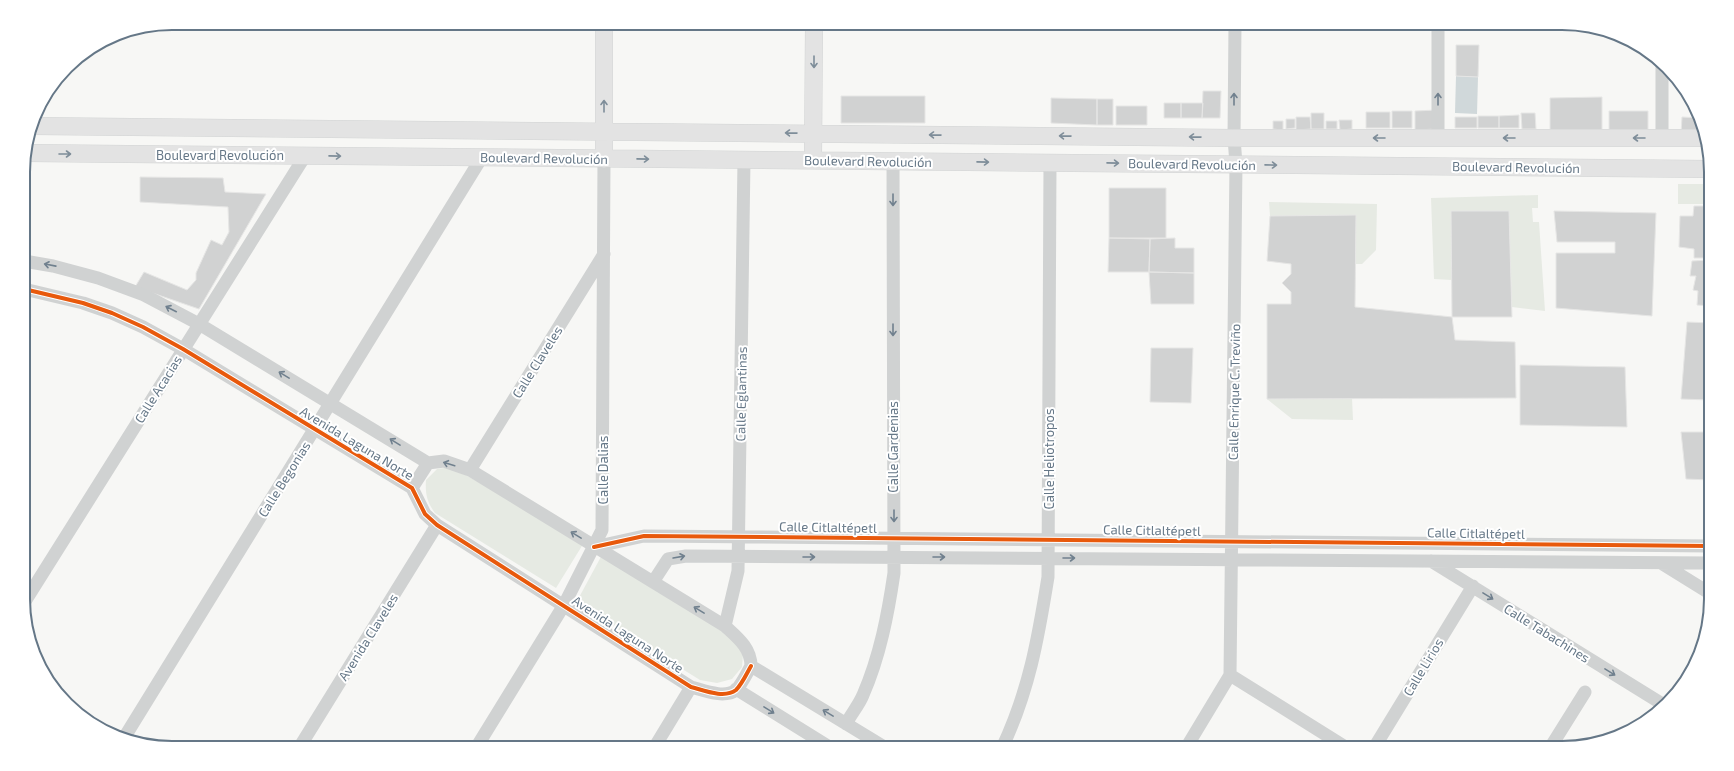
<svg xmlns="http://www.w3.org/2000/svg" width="1734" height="771" font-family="'Exo 2',sans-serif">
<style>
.green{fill:#e6eae3}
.water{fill:#d0d8da}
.building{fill:#d1d2d2;stroke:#e6e6e5}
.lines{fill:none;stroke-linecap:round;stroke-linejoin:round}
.major-casing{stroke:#d2d4d4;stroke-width:18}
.minor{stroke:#d0d2d2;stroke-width:13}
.major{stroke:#e3e3e3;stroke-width:17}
.cycleway-casing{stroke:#fff;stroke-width:6}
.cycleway{stroke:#e8590c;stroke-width:4}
.oneway{stroke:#7e8d99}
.oneway2{stroke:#70808e}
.labels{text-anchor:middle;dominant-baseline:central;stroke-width:4;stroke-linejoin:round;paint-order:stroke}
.street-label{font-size:13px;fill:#657787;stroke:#fff}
.rim{fill:none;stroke:#657787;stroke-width:2}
</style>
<rect width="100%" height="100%" fill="#f7f7f5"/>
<path class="green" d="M1678,184H1703L1710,186V204H1678Z
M1538,195V208H1532L1533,222H1539L1545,311L1512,307L1509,212L1452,280L1434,279L1431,198Z
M1269,202L1377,204L1376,250L1362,264H1356V215L1270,216Z
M1352,398L1353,420L1292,419L1267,399Z
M451,467L585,541L556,588L435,513C427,502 425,494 426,480L437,469Z
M603,553L726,627L743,654L742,667L732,679L717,683L700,680L576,603Z"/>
<path class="water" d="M1456,76L1478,77L1477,114L1455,113Z"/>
<path class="building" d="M1456,45H1479L1478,77L1456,76Z
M1203,91H1221L1220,118H1202Z
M841,96H925V123H841Z
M1602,97V131L1550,132V98Z
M1051,98L1097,99V125L1051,123Z
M1097,99H1113V125H1097Z
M1164,103H1181V118H1164Z
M1181,103H1203L1202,118H1181Z
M1116,106H1147V125H1116Z
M1437,110V129L1415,130V111Z
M1392,111H1412V128H1392Z
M1609,111H1648V131H1609Z
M1366,112H1390V128H1366Z
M1311,113H1324V129H1311Z
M1521,113H1535L1536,129H1522Z
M1519,115V128H1499V116Z
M1478,116H1499V128H1478Z
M1296,117H1310L1311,129L1296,130Z
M1455,117H1477V128H1455Z
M1682,117L1700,118L1701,134H1681Z
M1286,119H1295V128L1286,129Z
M1339,120H1352V129L1340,130Z
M1273,121H1283V130L1273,129Z
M1326,121H1337V129H1326Z
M140,177L223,178L225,192L266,194L199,309L135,287L144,272L187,290L196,280V273L211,240L222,245L229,232L228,207L140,202Z
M1109,188H1166V238H1109Z
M1694,206H1710V258H1694V249L1679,247L1680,216H1693Z
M1451,211H1509L1512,317H1452Z
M1554,211L1656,213L1652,316L1556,308V253H1615V242H1557Z
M1356,215L1355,307L1452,317L1455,340L1515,342L1516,398L1267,399V304H1291V292L1282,283L1291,274V264L1267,261L1270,216Z
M1109,238L1150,239L1149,272H1108Z
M1175,238V248H1194V273L1149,272L1150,239Z
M1710,260V306L1697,305L1698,291L1693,290L1696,276H1690L1692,261Z
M1149,272L1194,273V304H1151Z
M1687,322L1710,323V400L1681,399Z
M1151,348H1193L1191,403L1150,402Z
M1520,365L1625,367L1627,427L1520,425Z
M1681,432H1711V480L1686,479Z"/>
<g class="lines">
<defs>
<path id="major" d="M33,126L1234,138H1706
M26,153L1710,169
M604,159V23
M813,159L814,23"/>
</defs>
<use href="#major" class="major-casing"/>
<path class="minor" d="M1438,138V23
M1662,138V64
M24,261L53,266L98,278L144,295L199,324L428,463L444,461L470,470L725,626C738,638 751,648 751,666
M24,289L83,303L112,313L143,327L183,349L412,488L425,514L437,525L691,687C703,690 724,699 736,690C742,684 747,673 751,666
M470,470L604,254
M412,488L428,463
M594,547L644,536L1711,546
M1431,561L1664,705
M1661,563L1711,594
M653,582L668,559L686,556L1711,563
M24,603L305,156
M725,626L738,571L744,160
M751,666L886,748
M1230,675L1347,748
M736,689L831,748
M846,724C851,714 859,705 863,695C880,656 888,614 894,573L893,161
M124,738L482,157
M299,748L437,525
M476,748L564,605L602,530L604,159
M654,748L691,687
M1002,748C1029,691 1038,639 1048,577L1050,163
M1186,748L1230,675L1236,164L1234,138L1235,23
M1374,748L1473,586
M1550,748L1585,692"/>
<use href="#major" class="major"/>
<defs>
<path id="cycleway" d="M24,289L83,303L112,313L143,327L183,349L412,488L425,514L437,525L691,687C703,690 724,699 736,690C742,684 747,673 751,666
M594,547L644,536L1711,546"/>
</defs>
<use href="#cycleway" class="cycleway-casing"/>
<use href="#cycleway" class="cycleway"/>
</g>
<defs><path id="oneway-shaft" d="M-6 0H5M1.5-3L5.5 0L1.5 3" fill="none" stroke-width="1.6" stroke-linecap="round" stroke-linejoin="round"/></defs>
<g class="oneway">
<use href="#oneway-shaft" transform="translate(814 62) rotate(90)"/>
<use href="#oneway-shaft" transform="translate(604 106) rotate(-90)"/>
<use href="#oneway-shaft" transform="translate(791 133) rotate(-179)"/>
<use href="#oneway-shaft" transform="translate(935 135) rotate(-179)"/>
<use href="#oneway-shaft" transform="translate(1065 136) rotate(-179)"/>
<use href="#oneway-shaft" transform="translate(1195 137) rotate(-179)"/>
<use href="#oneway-shaft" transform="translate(1379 138) rotate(-180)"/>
<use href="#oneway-shaft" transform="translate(1509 138) rotate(-180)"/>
<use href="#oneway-shaft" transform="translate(1639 138) rotate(180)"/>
<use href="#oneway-shaft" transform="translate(65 154)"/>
<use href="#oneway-shaft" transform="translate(335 156) rotate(1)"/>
<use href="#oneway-shaft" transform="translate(643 159) rotate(1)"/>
<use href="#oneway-shaft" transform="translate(983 162) rotate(1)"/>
<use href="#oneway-shaft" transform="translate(1113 163) rotate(1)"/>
<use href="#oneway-shaft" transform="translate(1271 165) rotate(1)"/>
</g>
<g class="oneway2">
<use href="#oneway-shaft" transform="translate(1234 99) rotate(-90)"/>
<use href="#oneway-shaft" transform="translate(1438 99) rotate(-90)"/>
<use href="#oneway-shaft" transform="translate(893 200) rotate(90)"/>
<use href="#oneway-shaft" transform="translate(50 265) rotate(-169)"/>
<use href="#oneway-shaft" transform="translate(171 309) rotate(-153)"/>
<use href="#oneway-shaft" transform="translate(893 330) rotate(90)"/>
<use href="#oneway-shaft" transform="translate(284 375) rotate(-149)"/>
<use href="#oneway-shaft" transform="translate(395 442) rotate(-148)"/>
<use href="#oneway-shaft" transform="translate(449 464) rotate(-163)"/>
<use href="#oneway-shaft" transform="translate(894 516) rotate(90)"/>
<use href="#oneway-shaft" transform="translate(576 535) rotate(-149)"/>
<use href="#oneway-shaft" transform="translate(679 557) rotate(-10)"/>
<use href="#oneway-shaft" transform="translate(809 557)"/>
<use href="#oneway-shaft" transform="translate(939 557)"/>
<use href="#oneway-shaft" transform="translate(1069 558)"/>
<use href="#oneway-shaft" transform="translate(1488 596) rotate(32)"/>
<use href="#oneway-shaft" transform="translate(699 610) rotate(-149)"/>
<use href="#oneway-shaft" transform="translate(1610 672) rotate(32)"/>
<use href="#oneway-shaft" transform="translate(769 710) rotate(32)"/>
<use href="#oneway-shaft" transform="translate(828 713) rotate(-149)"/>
</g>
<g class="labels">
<g class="street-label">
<text x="220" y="155">Boulevard Revolución</text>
<text transform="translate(544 158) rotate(1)">Boulevard Revolución</text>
<text transform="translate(868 161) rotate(1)">Boulevard Revolución</text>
<text transform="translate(1192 164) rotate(1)">Boulevard Revolución</text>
<text transform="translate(1516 167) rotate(1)">Boulevard Revolución</text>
<text transform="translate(537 362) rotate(-58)">Calle Claveles</text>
<text transform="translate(158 389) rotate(-58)">Calle Acacias</text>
<text transform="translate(1234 392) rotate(-89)">Calle Enrique C. Treviño</text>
<text transform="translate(741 394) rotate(-89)">Calle Eglantinas</text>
<text transform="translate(357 443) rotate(31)">Avenida Laguna Norte</text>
<text transform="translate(893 447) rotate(-90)">Calle Gardenias</text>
<text transform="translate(1049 459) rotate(-90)">Calle Heliotropos</text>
<text transform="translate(603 470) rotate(-90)">Calle Dalias</text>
<text transform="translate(284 479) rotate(-58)">Calle Begonias</text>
<text transform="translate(828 527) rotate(1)">Calle Citlaltépetl</text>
<text transform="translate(1152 530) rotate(1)">Calle Citlaltépetl</text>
<text transform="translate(1476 533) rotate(1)">Calle Citlaltépetl</text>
<text transform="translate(1547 633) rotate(32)">Calle Tabachines</text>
<text transform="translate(628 634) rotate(33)">Avenida Laguna Norte</text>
<text transform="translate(368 637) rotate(-58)">Avenida Claveles</text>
<text transform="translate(1423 667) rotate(-59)">Calle Lirios</text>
</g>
</g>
<path d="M0 0H1734V771H0ZM172 30H1562A142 142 0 0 1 1704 172V599A142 142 0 0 1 1562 741H172A142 142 0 0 1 30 599V172A142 142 0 0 1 172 30Z" fill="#fff" fill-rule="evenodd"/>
<path class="rim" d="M172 30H1562A142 142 0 0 1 1704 172V599A142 142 0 0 1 1562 741H172A142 142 0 0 1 30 599V172A142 142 0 0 1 172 30Z"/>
</svg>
